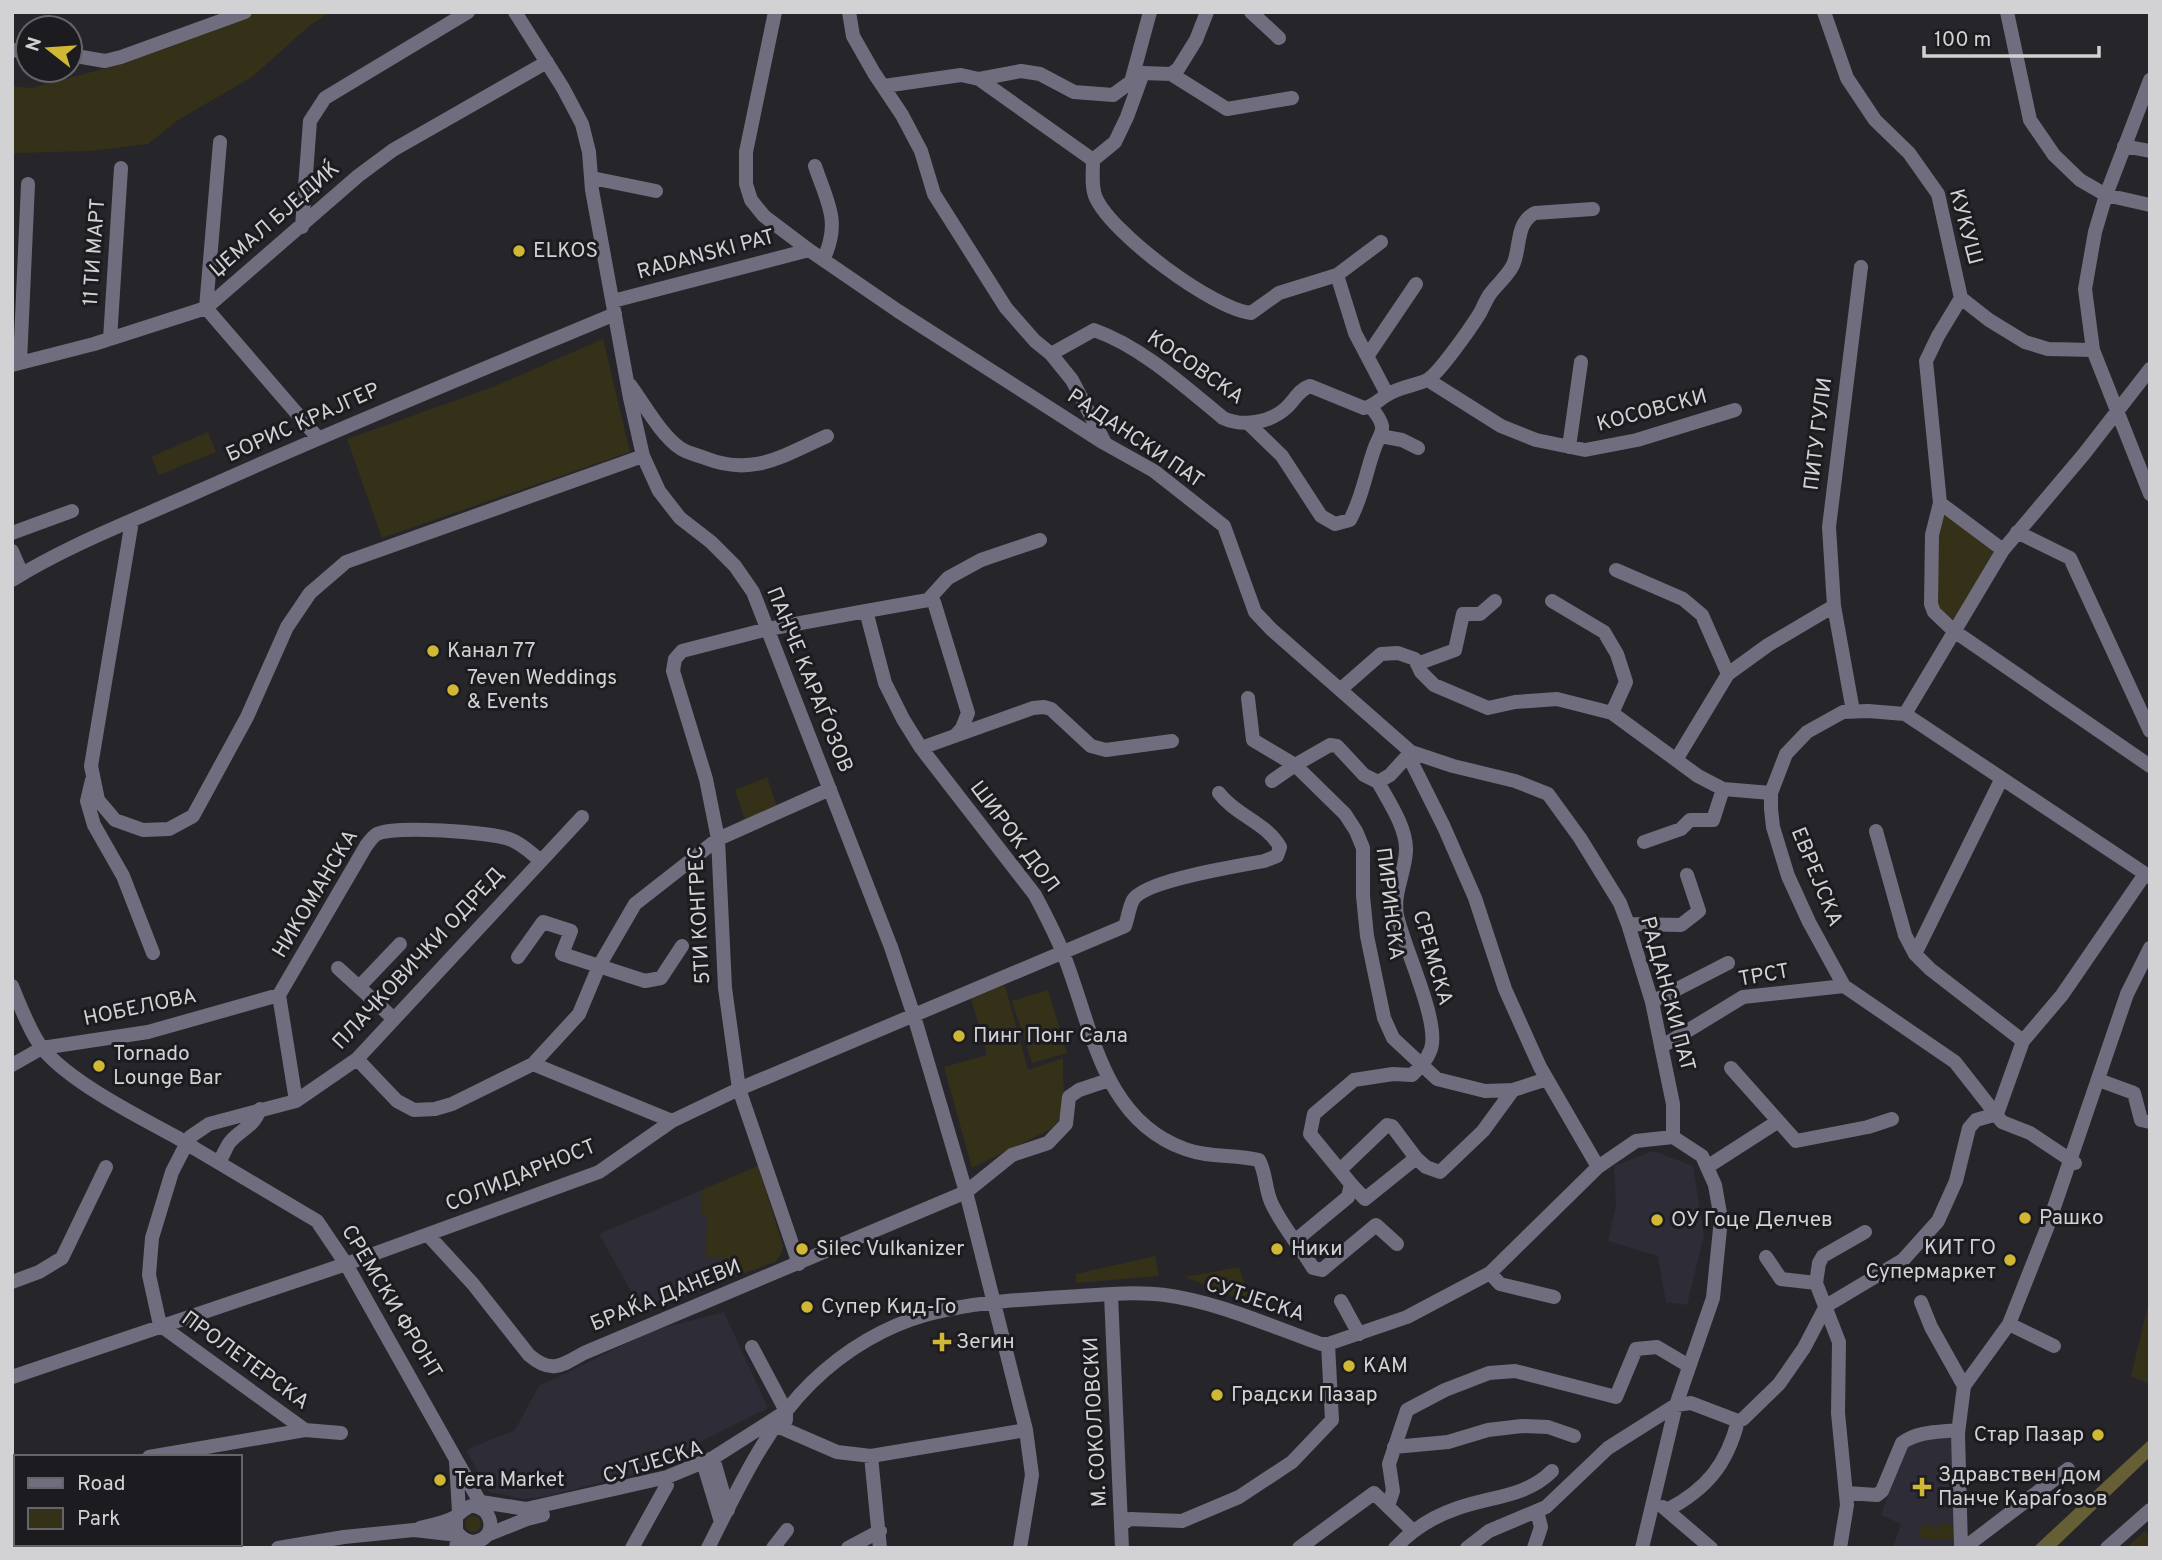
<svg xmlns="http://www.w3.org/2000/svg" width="2162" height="1560" font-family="Overpass,sans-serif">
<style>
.built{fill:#2e2c37}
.green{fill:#353018}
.water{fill:#665e35}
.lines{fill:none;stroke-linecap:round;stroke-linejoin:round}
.minor{stroke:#706d7e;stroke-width:14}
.minor-bridge{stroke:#706d7e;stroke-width:14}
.poi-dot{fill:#d0b736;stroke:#1c1c20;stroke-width:2.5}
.labels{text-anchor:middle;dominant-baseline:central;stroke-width:6;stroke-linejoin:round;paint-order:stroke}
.street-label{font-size:21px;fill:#d2d2d5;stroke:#1c1c20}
.poi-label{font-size:21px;fill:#d2d2d5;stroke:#1c1c20;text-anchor:start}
</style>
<rect width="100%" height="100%" fill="#26252a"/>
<path class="built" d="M1653,1151L1693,1166L1704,1235L1687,1305L1666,1302L1658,1256L1608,1241L1616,1205L1614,1166Z
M758,1166L783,1246L781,1254L776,1261L643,1313L599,1234Z
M724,1312L768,1408L638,1473L544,1497L523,1499L489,1492L466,1450L515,1430L539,1386L654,1330Z
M1933,1436H1953V1548H1893L1901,1524L1881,1515L1904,1450L1915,1443Z"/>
<path class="green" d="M258,12H330L309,26L252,77L178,120L148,144L90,151L17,153L12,156V86L32,88L114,66Z
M603,339L630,452L382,538L347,439L493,387Z
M208,432L216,452L159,475L151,457Z
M1944,515L1993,548V553L1953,620L1937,607L1936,536Z
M767,777L777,807L745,820L735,790Z
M1005,985L1028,1070L1063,1058L1064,1112L1053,1128L972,1168L944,1067L987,1055L971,998Z
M1048,990L1067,1053L1032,1063L1012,1001Z
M758,1166L783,1246L781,1254L776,1261L722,1282L721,1258L706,1257L707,1215L701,1214L702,1190Z
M1155,1256L1159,1276L1076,1283V1274Z
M1239,1267L1251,1304L1185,1277Z
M2150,1297V1384L2131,1376Z
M465 1524a8 8 0 1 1 16 0a8 8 0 1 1-16 0Z
M1923,1523L1938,1528L1940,1523L1953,1525V1540L1925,1539L1918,1537Z
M2145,1531L2150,1537V1548H2126Z"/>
<path class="water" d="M2150,1439V1457L2055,1548H2033Z"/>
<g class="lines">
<path class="minor" d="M515,12L563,88L582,124L589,152L592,190L630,398L643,456L659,491L680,518L711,542L735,566L753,592L891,947L914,1016L966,1192L1026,1430L1032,1475L1020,1548
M775,12L746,152V184L751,200L764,216L809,250L898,311L1104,443L1154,471L1224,526L1255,612L1271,629L1411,752L1453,766L1515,781L1548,794L1580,838L1620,903L1628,924L1652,1002L1673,1104V1137
M849,12L853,36L874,73L902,115L921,151L934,194L1006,308L1035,341L1051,354L1072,380L1104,441
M1251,12L1279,38
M1824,12L1847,78L1875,120L1909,153L1938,194L1961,298L1989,320L2025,342L2048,349L2093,350
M2007,12L2030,120L2054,155L2080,180L2106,195L2150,205
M12,51L28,47
M70,55L105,61L121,57L245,12
M1143,73L1127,117L1115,142L1093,160C1093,172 1091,188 1096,198C1112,234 1213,309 1251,313L1279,293L1337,275L1381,242
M1171,74L1227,109L1292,98
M979,79L1021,71L1040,74L1074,92L1113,95L1143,73L1171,74L1178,69L1196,40L1207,12
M2150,80L2106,195L2095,232L2085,289L2093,350L2150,494
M1131,82L1150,12
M884,86L961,75L979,79L1093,160
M220,142L206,308L318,438
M2124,146L2150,151
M815,166C827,202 841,221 824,258
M592,178L656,191
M302,227L310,121L325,98L468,12
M1337,275L1355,333L1387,394
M1961,298L1938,336L1926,361L1940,503L1932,535L1931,604L1934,612L1954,631L2150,766
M613,301L809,250
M110,339L121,168
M1051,354L1094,330C1142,347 1184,386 1223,418C1242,427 1270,423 1286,408C1295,400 1298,390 1310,386L1364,408C1374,406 1378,400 1387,395C1399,387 1414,386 1427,380C1438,375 1472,326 1480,313C1483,307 1486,300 1490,294C1497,284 1507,277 1513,265C1521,248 1515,223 1535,213L1593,209
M1368,355L1416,284
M20,362L28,184
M12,365L94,344L206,308L358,176L393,150L547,62
M1428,380L1501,426L1536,440L1585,450L1637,440L1735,410
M630,385C644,404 661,435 680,448C687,453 697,455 705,458C754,477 782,456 827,436
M1249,424L1282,456L1321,516L1335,524L1350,520C1363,496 1366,471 1375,447C1377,441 1383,433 1382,426C1381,420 1375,412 1371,407
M1380,436L1402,440L1418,448
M1569,447L1581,362
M1940,503L2003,550
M132,521L91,766L98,800L115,820L143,830L169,829L193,816L247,717L287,627L310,593L346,562L643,456
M2017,532L2070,558L2150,731
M12,533L72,511
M12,551L22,574
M1616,570L1683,599L1702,615L1728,674
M12,580C72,543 135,520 199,491C337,429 476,372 615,314
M928,600L948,578L981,560L1040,540
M1552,601L1604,632L1617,654L1626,682L1612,713
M866,611L928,600L934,602L968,713L962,728L955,736
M1417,664L1455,650L1463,614H1480L1495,601
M1341,689L1381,654L1398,653L1415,659L1421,672L1434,685L1488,708L1515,702L1557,699L1612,713L1698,776L1723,789L1771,793
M1248,698L1253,740L1295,765L1345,814L1356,831L1363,848V896L1367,936L1384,1018L1393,1038L1437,1079L1485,1091L1513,1090L1547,1079
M1853,711L1834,606L1829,527L1861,267
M1905,714L2003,550L2084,454L2150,369
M921,748L1033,708L1044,707L1051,709L1091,746L1106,750L1172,741
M1409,757L1444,827L1475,898L1505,989L1540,1067L1598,1167
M1676,760L1728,674L1768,645L1834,606
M92,780L87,801L94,825L123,876L153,953
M1272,781L1295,765L1330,745L1337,746L1364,775L1378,782L1390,775L1411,752
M1876,831L1905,935L1915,954L1930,969L2023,1041
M1644,842L1681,829L1690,820H1713L1723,789
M1628,924L1681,925L1699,911L1687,875
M1915,954L2001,780
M518,957L543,922L571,931L562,954L645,981L661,978L682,946
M338,968L394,1019
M12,986C19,1003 31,1035 43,1049C70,1082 139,1117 178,1138
M359,987L400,944
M1652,1002L1728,963
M1661,1047L1743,997L1844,986
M357,1059L397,1101L414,1110L435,1109L452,1104L533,1064L579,1014L599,966L635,904L718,839L830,789
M533,1064L672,1121
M12,1065L42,1048L148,1032L279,995
M1731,1068L1796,1141L1868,1127L1892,1119
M2104,1082L2134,1093L2141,1120L2150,1122
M296,1101L279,995L366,846C369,842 373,836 377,834C394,825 490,832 509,839C521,843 531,853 541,861
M1997,1114L2023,1041L2062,995L2145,874
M194,1148L317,1221L346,1264L485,1511
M1416,1158L1426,1167L1440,1172L1483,1131L1513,1090
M219,1162C223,1156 226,1147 230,1142C242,1128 253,1128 260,1109
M2075,1163L2030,1133L2002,1122L1955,1062L1844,986L1809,922L1788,876L1773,827L1771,809V793L1786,754L1807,732L1843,712L1868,711L1905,714L2150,877
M1707,1167L1777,1122
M1341,1169L1387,1125L1392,1126L1416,1158L1365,1199L1351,1184
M428,1235L473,1284L529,1355C551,1374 561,1366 584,1353L966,1192L1012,1155L1048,1143L1066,1124L1069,1097L1079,1090L1109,1080
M1296,1240L1348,1197L1351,1184L1310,1134L1314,1114L1354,1080L1393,1074L1412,1075C1420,1067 1427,1060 1431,1049C1440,1021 1403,946 1397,915C1393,893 1405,873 1406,851C1407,828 1389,802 1378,782
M1766,1257L1781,1279L1816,1283
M799,1264L739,1089L725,988L718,839L706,779L673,671L675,659L682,651L768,629L866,611L885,683L903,719L921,748L1035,895C1045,914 1055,933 1063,953C1092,1025 1101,1119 1185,1149C1209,1158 1234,1154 1259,1160C1266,1173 1265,1188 1271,1202C1281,1225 1300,1246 1313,1268L1322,1270L1376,1225L1397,1244
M1490,1273L1500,1284L1554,1297
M12,1282L39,1272L62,1258L106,1167
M1111,1295L1122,1548
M1341,1301L1359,1334
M1921,1302L1931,1327L1964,1386
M2009,1324L2054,1346
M752,1347L786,1411V1420
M12,1377L346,1264L599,1172L672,1121L739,1089L1125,926C1128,918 1129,907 1133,900C1145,880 1239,866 1264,861L1277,856L1280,847C1267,823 1235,815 1219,793
M777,1426L837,1452L871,1456L1026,1430
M341,1433L305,1430L160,1325L149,1275L152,1238L172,1172L190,1137L209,1124L296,1101L357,1059L582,817
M1394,1447L1448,1442L1488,1430L1522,1426L1548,1427L1574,1436
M871,1456L880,1548
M149,1457L305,1430
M713,1458L728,1510
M456,1461L459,1512
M703,1462L721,1522
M12,1480L16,1479
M1846,1493L1877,1495L1882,1491L1902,1443C1917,1431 1940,1432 1958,1430
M481,1502L526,1509L667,1477L713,1458L782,1414
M1388,1506L1393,1491L1389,1464L1407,1410L1445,1390L1489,1373L1515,1371L1616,1397L1636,1349L1657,1347L1689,1366
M1663,1507L1711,1548
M1667,1510C1707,1489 1727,1464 1738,1421
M1122,1524L1130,1519L1182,1521L1239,1497L1292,1462L1332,1420L1328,1344
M420,1528C431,1525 445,1523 455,1517C466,1509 470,1500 485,1511C503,1534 472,1555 456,1531V1516
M487,1535L527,1519L543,1515
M99,1544L100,1548
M1968,1545L2068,1469
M278,1548L344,1537L414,1530L458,1535L456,1548
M632,1548L667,1485
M708,1548C737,1491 765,1428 811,1383C888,1308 963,1303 1064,1297C1097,1295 1132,1291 1165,1295C1218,1302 1270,1326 1321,1344H1328L1407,1317L1490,1273L1598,1167L1636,1141L1673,1137L1702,1156L1715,1185L1721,1219L1713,1298L1676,1405L1642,1548
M773,1548L787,1530
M848,1548L880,1531
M1299,1548L1374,1493L1412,1530
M1395,1548C1412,1530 1434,1516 1458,1508C1492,1496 1526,1497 1552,1471
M1467,1548L1489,1531L1546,1507L1608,1448L1676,1405L1691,1403L1738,1421L1743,1419L1779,1384L1804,1348L1826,1306L1903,1260L1938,1221L1956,1181L1969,1128L1976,1120L1997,1114
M1534,1548L1541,1527L1537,1511
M1840,1548L1847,1505L1838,1413L1839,1342L1816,1283L1819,1263L1823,1256L1865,1232
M1961,1548L1958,1433L1964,1386L2009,1324L2047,1228L2127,994L2150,948
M2107,1548L2150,1510"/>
<path class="minor-bridge" d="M178,1138L194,1148"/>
</g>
<g class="poi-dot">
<circle cx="519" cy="251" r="7"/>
<circle cx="433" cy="651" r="7"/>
<circle cx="453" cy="690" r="7"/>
<circle cx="959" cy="1036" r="7"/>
<circle cx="99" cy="1066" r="7"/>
<circle cx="2025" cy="1218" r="7"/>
<circle cx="1657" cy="1220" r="7"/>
<circle cx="802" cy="1249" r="7"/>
<circle cx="1277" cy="1249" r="7"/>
<circle cx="2010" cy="1260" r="7"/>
<circle cx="807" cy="1307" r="7"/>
<path d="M938.5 1331.5h7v7h7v7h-7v7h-7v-7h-7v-7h7z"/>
<circle cx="1349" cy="1366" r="7"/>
<circle cx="1217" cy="1395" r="7"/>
<circle cx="2098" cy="1435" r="7"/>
<circle cx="440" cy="1480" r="7"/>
<path d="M1918.5 1476.5h7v7h7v7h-7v7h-7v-7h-7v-7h7z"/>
</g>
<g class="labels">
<g class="street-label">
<text transform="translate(275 220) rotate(-41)">ЏЕМАЛ БЈЕДИЌ</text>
<text transform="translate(1965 227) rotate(75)">КУКУШ</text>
<text transform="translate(95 252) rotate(-86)">11 ТИ МАРТ</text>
<text transform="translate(706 255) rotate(-15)">RADANSKI PAT</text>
<text transform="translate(1195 368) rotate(35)">КОСОВСКА</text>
<text transform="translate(1652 411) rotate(-15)">КОСОВСКИ</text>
<text transform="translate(303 423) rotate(-24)">БОРИС КРАЈГЕР</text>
<text transform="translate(1819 434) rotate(-83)">ПИТУ ГУЛИ</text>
<text transform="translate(1135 439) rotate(34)">РАДАНСКИ ПАТ</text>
<text transform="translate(809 680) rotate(68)">ПАНЧЕ КАРАЃОЗОВ</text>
<text transform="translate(1014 837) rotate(53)">ШИРОК ДОЛ</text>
<text transform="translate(1816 877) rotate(68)">ЕВРЕЈСКА</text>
<text transform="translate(316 894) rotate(-59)">НИКОМАНСКА</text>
<text transform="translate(1389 904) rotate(83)">ПИРИНСКА</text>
<text transform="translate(700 915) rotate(-93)">5ТИ КОНГРЕС</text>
<text transform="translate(1432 958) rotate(74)">СРЕМСКА</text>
<text transform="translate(419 959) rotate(-47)">ПЛАЧКОВИЧКИ ОДРЕД</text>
<text transform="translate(1764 976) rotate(-10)">ТРСТ</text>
<text transform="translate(1667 994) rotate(75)">РАДАНСКИ ПАТ</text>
<text transform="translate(140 1008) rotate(-12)">НОБЕЛОВА</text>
<text transform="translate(521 1176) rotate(-22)">СОЛИДАРНОСТ</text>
<text transform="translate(666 1296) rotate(-22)">БРАЌА ДАНЕВИ</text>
<text transform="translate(1255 1300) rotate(18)">СУТЈЕСКА</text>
<text transform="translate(391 1302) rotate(59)">СРЕМСКИ ФРОНТ</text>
<text transform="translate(245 1361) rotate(36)">ПРОЛЕТЕРСКА</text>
<text transform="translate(1096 1422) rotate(-93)">М. СОКОЛОВСКИ</text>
<text transform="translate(653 1463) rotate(-17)">СУТЈЕСКА</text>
</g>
<g class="poi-label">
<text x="533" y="251">ELKOS</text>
<text x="447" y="651">Канал 77</text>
<text x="467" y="678">7even Weddings<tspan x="467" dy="24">&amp; Events</tspan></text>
<text x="973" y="1036">Пинг Понг Сала</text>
<text x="113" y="1054">Tornado<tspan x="113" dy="24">Lounge Bar</tspan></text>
<text x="2039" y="1218">Рашко</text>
<text x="1671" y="1220">ОУ Гоце Делчев</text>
<text x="1996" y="1248" text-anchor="end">КИТ ГО<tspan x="1996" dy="24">Супермаркет</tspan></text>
<text x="816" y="1249">Silec Vulkanizer</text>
<text x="1291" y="1249">Ники</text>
<text x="821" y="1307">Супер Кид-Го</text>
<text x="956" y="1342">Зегин</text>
<text x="1363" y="1366">КАМ</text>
<text x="1231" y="1395">Градски Пазар</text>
<text x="2084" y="1435" text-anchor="end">Стар Пазар</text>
<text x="1938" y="1475">Здравствен дом<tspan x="1938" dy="24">Панче Караѓозов</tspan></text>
<text x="454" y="1480">Tera Market</text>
</g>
</g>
<rect width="2162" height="1560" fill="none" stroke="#d2d2d5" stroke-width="28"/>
<rect x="14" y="1455" width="228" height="91" fill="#1c1c20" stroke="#656568" stroke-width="2"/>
<rect x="28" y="1478" width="35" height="10" fill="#706d7e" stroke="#656568" stroke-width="2"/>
<text x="77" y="1490" font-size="21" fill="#d2d2d5">Road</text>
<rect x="28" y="1508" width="35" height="21" fill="#353018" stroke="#656568" stroke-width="2"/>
<text x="77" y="1525" font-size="21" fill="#d2d2d5">Park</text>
<g transform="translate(49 49) rotate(287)"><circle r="33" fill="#1c1c20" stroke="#656568" stroke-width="2"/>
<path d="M0-5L12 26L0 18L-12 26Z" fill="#d0b736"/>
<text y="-10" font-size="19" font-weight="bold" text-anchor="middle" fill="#d2d2d5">N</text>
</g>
<path d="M1924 46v10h175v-10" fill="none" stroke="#d2d2d5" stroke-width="3.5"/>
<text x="1934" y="46" font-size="21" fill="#d2d2d5" stroke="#1c1c20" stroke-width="5" paint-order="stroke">100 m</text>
</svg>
